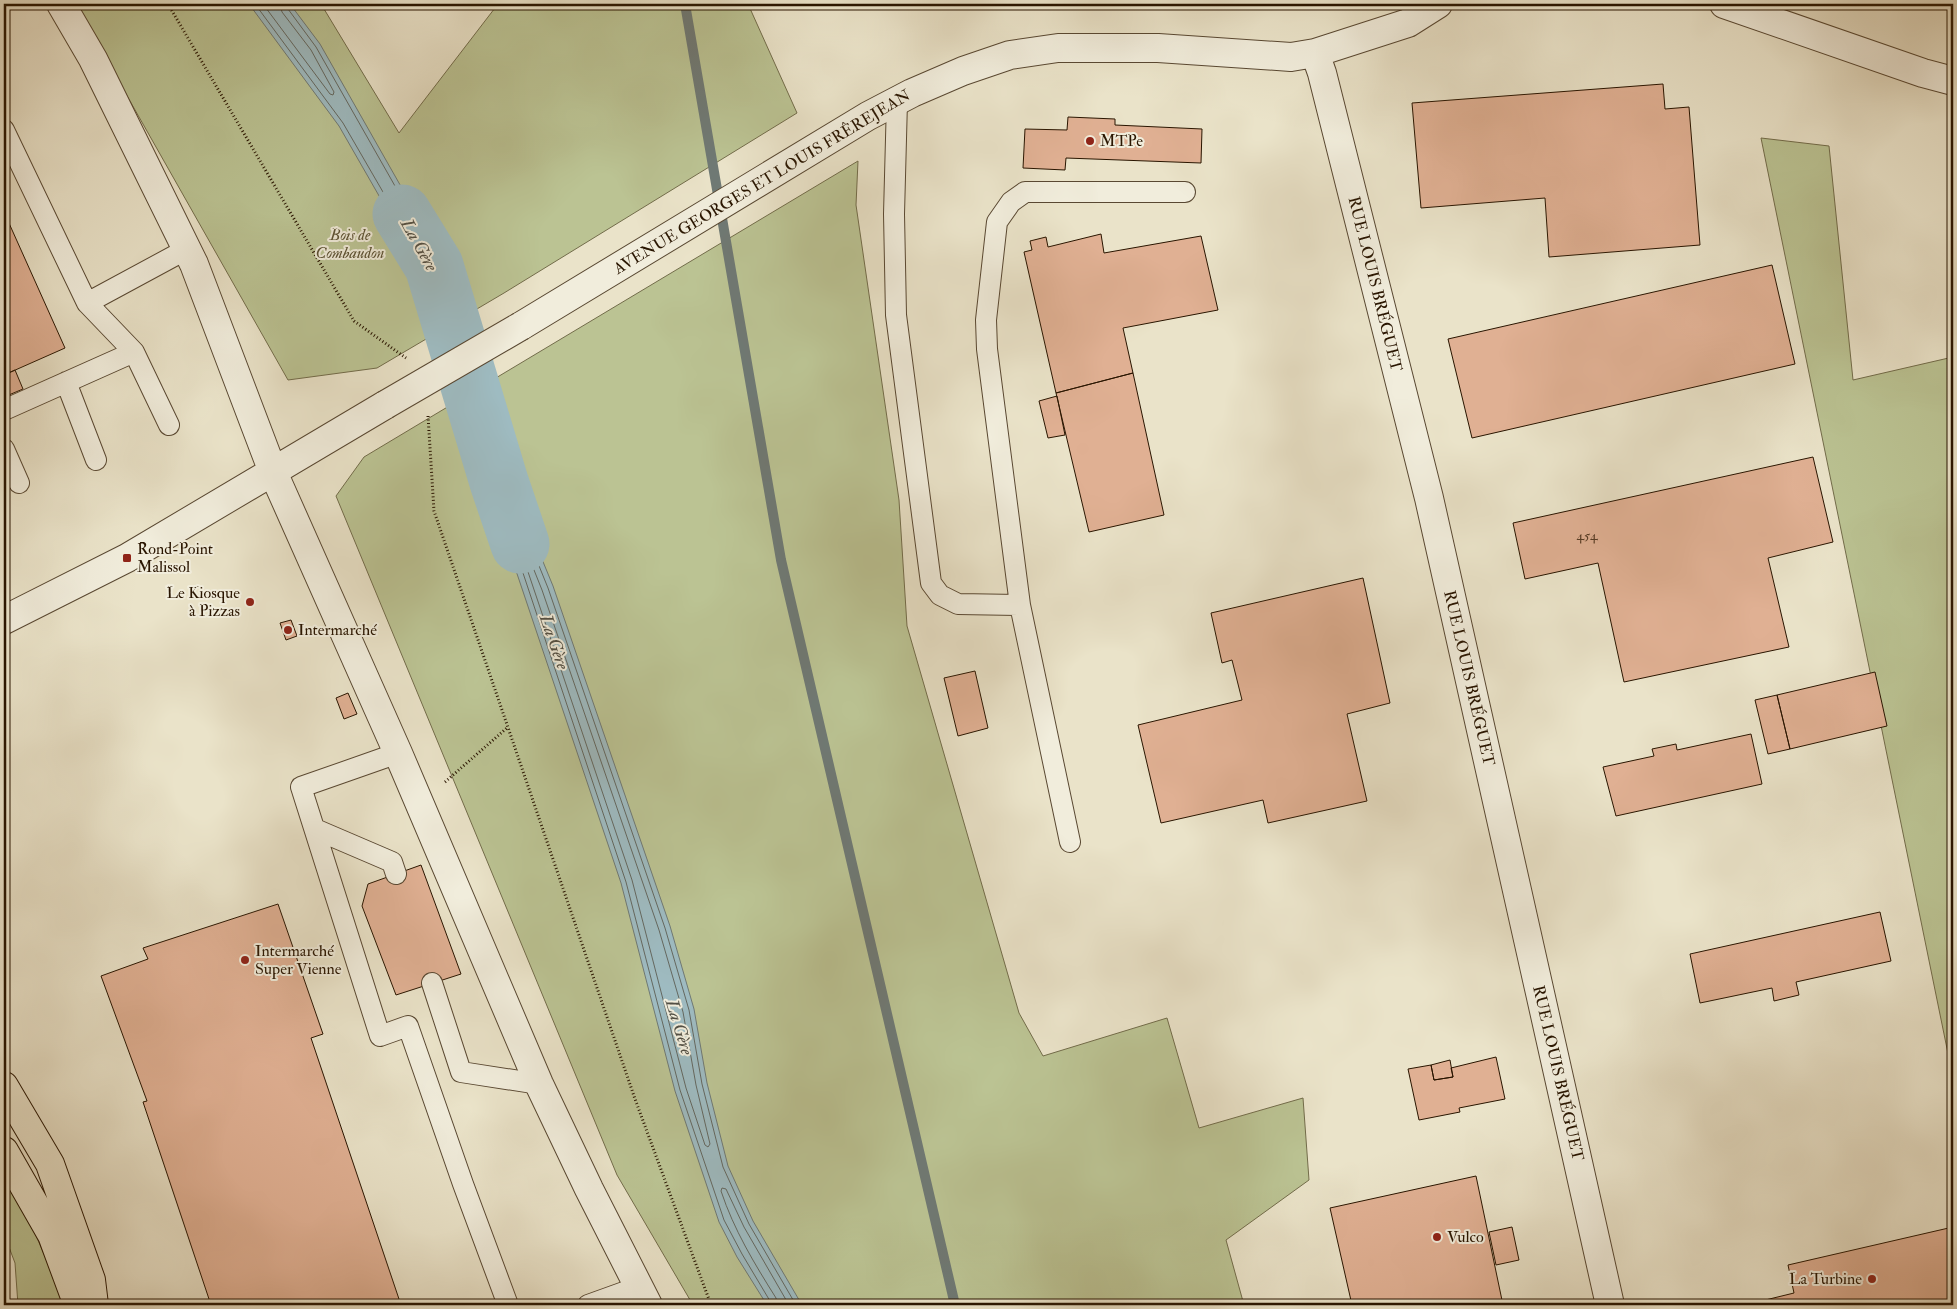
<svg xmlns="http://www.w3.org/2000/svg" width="1957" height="1309" font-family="'IM FELL Double Pica',serif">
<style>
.green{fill:#bbc393;stroke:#726c4a}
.water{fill:#9ebbc1;stroke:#6f7974}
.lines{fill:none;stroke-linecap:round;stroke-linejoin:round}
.shore{stroke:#646860;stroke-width:1}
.stream{stroke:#6f7974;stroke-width:10}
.river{stroke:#9ebbc1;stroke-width:59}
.building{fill:#e0b093;stroke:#291500}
.service-casing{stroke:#594832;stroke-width:22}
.minor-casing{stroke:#594832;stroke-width:30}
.primary-casing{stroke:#291500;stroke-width:30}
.path{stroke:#291500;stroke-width:3;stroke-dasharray:1 2.5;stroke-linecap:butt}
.service{stroke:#f1eddc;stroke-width:20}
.minor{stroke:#f1eddc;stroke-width:28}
.primary{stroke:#eae3c9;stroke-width:28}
.minor-bridge-casing{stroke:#594832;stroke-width:30;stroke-linecap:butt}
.minor-bridge{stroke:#f1eddc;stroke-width:28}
.poi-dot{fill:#8f2418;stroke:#f1eddc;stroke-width:2}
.labels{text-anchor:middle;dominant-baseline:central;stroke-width:4;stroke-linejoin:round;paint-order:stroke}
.number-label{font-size:14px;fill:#573c25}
.poi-label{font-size:16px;fill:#291500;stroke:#f1eddc;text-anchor:start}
.street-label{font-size:16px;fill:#291500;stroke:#f1eddc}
.park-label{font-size:16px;font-style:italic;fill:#5c5233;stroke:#f1eddc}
.water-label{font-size:18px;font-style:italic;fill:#524f44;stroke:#f1eddc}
</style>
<rect width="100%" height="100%" fill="#eae3c9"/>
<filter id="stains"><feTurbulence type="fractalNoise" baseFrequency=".004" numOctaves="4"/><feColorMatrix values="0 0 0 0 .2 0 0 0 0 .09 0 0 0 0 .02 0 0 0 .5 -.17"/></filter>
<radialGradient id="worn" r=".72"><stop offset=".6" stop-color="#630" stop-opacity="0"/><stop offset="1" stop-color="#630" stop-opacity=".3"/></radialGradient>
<path class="green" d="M75,4H321L399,133L498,4H748L797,113L504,293L377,368L288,380Z
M1761,138L1829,146L1853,380L1953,357V1078Z
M858,161L856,205L899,500L907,626L1019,1013L1043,1056L1167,1018L1199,1128L1303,1098L1309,1180L1226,1240L1244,1305H693L617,1175L336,496L364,457Z
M4,1178L28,1217L66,1305H18L15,1263L4,1234Z"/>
<path class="water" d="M249,4H290L320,44L453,278L433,290L339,126Z
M502,462L553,586L670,926L694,1009L707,1083L728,1166L753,1221L802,1305H767L737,1257L719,1222L675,1091L621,883L506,541L485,473Z"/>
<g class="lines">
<path class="shore" d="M255,4L343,123L434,280L437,281L444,277L445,274L316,47L288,9L287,4
M263,4L330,94L333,95L334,92L311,50L282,12L280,4
M525,554L528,555L542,590L659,930L683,1012L696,1085L710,1144L708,1147L705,1145L686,1088L632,880L523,557Z
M771,1305L770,1301L742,1254L724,1220L680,1090L626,882L491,477L498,471L501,472L548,588L665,928L689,1010L702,1084L723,1167L749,1224L796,1305
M777,1305L776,1298C754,1263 734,1230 721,1191L722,1188L726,1189L744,1227L789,1305"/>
<path class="stream" d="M685,4L781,560L955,1305"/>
<path class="river" d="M402,214L434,266L499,482L520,544"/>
</g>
<path class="building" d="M1663,84L1665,109L1689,107L1700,245L1549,257L1545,198L1421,208L1412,103Z
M1068,117L1115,119V125L1202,129L1201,163L1066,158L1065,170L1023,168L1025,129L1067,130Z
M4,212L65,348L4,375Z
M1101,234L1104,253L1201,236L1218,310L1123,328L1133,373L1056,393L1024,252L1032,250L1030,241L1046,237L1048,247Z
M1772,265L1795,364L1472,438L1448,339Z
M15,370L23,389L4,397V375Z
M1133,373L1164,515L1089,532L1056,393Z
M1057,396L1065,435L1048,438L1039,401Z
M1813,457L1833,542L1768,558L1789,647L1624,682L1598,563L1525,579L1513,523Z
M1363,578L1390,703L1347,714L1367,801L1268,823L1263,800L1161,823L1138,725L1242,700L1232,660L1222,663L1211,613Z
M291,620L297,636L286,640L280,623Z
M975,671L988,728L958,736L944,678Z
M1875,672L1887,726L1790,749L1777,695Z
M348,693L357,714L344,719L336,698Z
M1777,695L1790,749L1768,754L1755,700Z
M1751,734L1762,784L1616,816L1603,767L1654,756L1652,749L1676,744L1677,750Z
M421,865L461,974L396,995L362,906L368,884Z
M278,904L323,1034L311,1038L401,1305H211L143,1102L147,1101L101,976L148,959L143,948Z
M1880,912L1891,961L1796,982L1799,995L1774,1001L1772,988L1700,1003L1690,954Z
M1496,1057L1505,1099L1459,1108L1460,1112L1419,1120L1408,1069L1431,1065L1434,1080L1453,1077L1451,1068Z
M1450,1060L1453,1077L1434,1080L1431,1065Z
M1476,1176L1503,1305H1352L1330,1208Z
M1512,1227L1519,1260L1496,1265L1489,1232Z
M1953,1227V1305H1745L1794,1293L1788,1265Z"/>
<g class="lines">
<defs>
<path id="service" d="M897,101L894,214L896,315L931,583L940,595L958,604L1020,605
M4,130L87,303L187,249
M87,303L134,352L169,425
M66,382L96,460
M4,410L134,352
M4,449L19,483
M398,753L301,787L380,1036L408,1026L463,1184L508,1305
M315,829L392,862L396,874
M1070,842L1020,605L987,349L986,320L997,222L1011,202L1025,192H1185
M432,983L461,1072L539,1084
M588,1305L638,1287"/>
<path id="minor" d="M61,4L93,59L194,264L273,472L398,753L539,1084L589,1189L648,1305
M1724,4L1923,73L1953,81
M1315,53L1322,73L1429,498L1610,1305
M521,326L868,116L912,93L963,71L1010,55L1058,48H1158L1291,57L1315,53L1408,23L1438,4
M4,620L127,558L385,405"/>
<path id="primary" d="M4,1086L50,1164L91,1280L94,1305
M4,1151L52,1235L78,1305"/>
</defs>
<use href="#service" class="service-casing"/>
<use href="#minor" class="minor-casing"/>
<use href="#primary" class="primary-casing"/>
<path class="path" d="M168,4L354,321L406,358
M428,416L434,511L635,1099L711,1305
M445,782L508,727"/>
<use href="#service" class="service"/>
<use href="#minor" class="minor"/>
<use href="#primary" class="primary"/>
<defs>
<path id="minor-bridge" d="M385,405L521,326"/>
</defs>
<use href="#minor-bridge" class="minor-bridge-casing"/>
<use href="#minor-bridge" class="minor-bridge"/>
</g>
<g class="poi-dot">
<circle cx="1090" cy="141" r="5"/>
<rect x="122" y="553" width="10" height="10" rx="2.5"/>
<circle cx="250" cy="602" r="5"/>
<circle cx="288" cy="630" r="5"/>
<circle cx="245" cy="960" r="5"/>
<circle cx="1437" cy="1237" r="5"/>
<circle cx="1872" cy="1279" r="5"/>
</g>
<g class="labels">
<g class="number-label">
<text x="1587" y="535">454</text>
</g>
<g class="poi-label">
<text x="1100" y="141">MTPe</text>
<text x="137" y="549">Rond-Point<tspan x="137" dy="18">Malissol</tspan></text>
<text x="240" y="593" text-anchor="end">Le Kiosque<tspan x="240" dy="18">à Pizzas</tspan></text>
<text x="298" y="630">Intermarché</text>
<text x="255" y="951">Intermarché<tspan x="255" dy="18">Super Vienne</tspan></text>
<text x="1447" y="1237">Vulco</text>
<text x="1862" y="1279" text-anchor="end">La Turbine</text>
</g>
<g class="street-label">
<text transform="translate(762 182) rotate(-31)">AVENUE GEORGES ET LOUIS FRÊREJEAN</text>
<text transform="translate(1375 284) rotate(76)">RUE LOUIS BRÉGUET</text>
<text transform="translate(1469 678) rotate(77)">RUE LOUIS BRÉGUET</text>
<text transform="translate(1558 1073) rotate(77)">RUE LOUIS BRÉGUET</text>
</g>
<g class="park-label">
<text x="350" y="235">Bois de<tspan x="350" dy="18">Combaudon</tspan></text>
</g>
<g class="water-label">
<text transform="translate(419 245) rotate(61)">La Gère</text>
<text transform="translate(554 642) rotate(71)">La Gère</text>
<text transform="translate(679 1027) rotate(73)">La Gère</text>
</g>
</g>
<rect width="1957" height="1309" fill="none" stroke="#eae3c9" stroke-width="20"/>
<rect x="5" y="5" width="1947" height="1299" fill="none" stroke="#291500" stroke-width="2.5"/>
<rect x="10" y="10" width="1937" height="1289" fill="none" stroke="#291500"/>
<rect width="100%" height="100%" filter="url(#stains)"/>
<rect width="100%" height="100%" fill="url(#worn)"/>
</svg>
